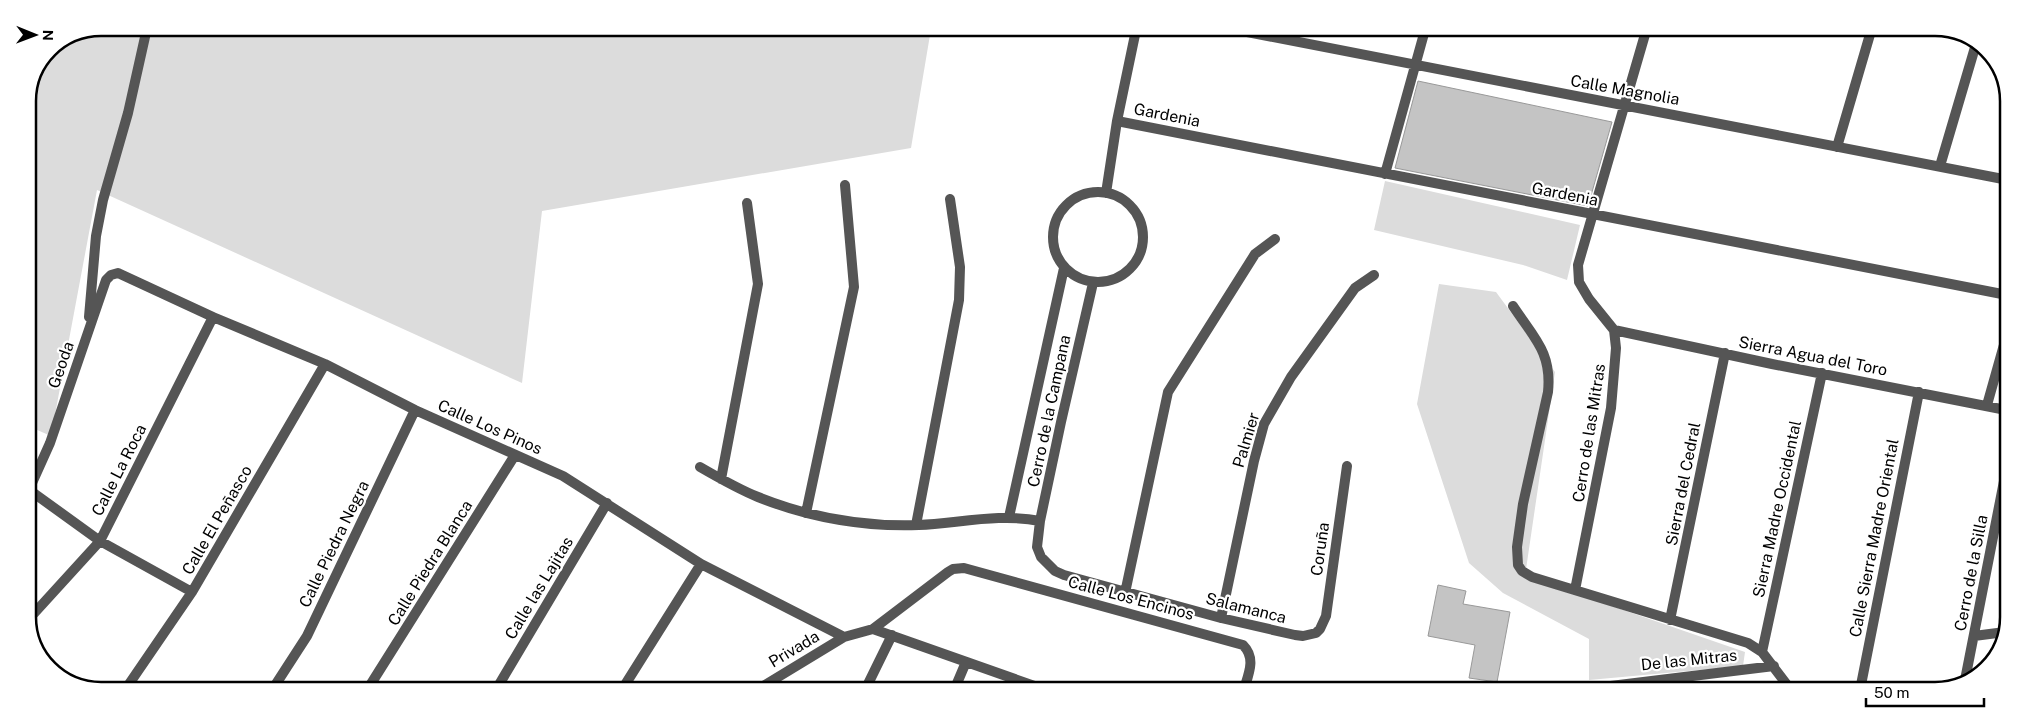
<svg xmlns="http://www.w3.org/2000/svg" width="2036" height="718" font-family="'Public Sans',sans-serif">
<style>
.green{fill:#dcdcdc}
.building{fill:#c4c4c4;stroke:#999}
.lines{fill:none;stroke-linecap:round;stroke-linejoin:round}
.street{stroke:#555;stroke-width:10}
.labels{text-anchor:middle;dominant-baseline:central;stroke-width:4.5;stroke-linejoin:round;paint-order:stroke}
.street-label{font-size:16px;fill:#000;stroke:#fff}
.rim{fill:none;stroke:#000;stroke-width:2.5}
</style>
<rect width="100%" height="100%" fill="#fff"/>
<path class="green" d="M101,28L931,29L911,148L542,211L522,383L97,190L51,436L28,426V96L49,49Z
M1385,181L1580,225L1567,280L1523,265L1374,230Z
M1439,284L1496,292L1555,372L1525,576L1745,652L1743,666L1589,680V639L1503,593L1469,563L1417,404Z"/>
<path class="building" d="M1418,81L1612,122L1588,206L1395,168Z
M1438,585L1466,591L1463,604L1510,612L1497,682L1469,678L1475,645L1428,636Z"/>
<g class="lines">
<path class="street" d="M1237,30L2008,180
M1117,121L2007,295
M1837,147L1871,31
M1940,166L1976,44
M1385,174L1425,30
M1053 237a45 45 0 1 1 90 0a45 45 0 1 1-90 0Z
M1106,193L1117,121L1136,30
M1093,283L1061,422L1040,521L1037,547L1041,557L1055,571L1064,575L1221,618L1295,635L1303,636L1316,633L1320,629L1326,616L1347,466
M1513,306C1534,338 1552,352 1548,392L1523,504L1517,547L1518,565L1522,571L1532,577L1748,643L1762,652L1791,690
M89,317L96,236L103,200L128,113L147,28
M1614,330L1772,364L2006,410
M1987,405L2007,334
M700,467C719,478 738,489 758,497C808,517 864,527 919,525C959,523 1001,513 1040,521
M721,479L758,284L747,203
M28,489L100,541L192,592
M28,492L50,443L106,280L111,275L118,273L213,317L325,364L415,410L563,476L701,564L844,637
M806,513L854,287L845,185
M1009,517L1064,268
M916,525L959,300L960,267L950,199
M1575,590L1611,408L1616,348L1614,330L1589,299L1579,282L1578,265L1646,31
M1125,593L1168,392L1255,254L1275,239
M1221,618L1254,461L1264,424L1291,377L1355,288L1374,275
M28,620L100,541L213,317
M1670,620L1725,353
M873,629L1043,689
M1974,636L2005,632
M1762,652L1822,373
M1965,680L2006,471
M127,687L192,592L325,364
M274,687L307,636L415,410
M369,687L515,455
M497,688L607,503
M623,688L701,564
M760,688L844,637L873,629L948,572L953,569L964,568L1243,645C1256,658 1249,673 1244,689
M866,688L892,635
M955,688L966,662
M1578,690L1774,666
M1860,690L1919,392"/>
</g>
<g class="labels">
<g class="street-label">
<text transform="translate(1625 90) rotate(10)">Calle Magnolia</text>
<text transform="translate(1167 115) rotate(11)">Gardenia</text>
<text transform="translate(1565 194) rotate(11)">Gardenia</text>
<text transform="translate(1813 356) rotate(11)">Sierra Agua del Toro</text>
<text transform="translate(61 365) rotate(-71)">Geoda</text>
<text transform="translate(1049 411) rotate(-78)">Cerro de la Campana</text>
<text transform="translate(490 427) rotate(24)">Calle Los Pinos</text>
<text transform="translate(1589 433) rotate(-81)">Cerro de las Mitras</text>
<text transform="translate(1246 440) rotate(-73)">Palmier</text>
<text transform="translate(119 470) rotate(-63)">Calle La Roca</text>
<text transform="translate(1683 484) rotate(-79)">Sierra del Cedral</text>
<text transform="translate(1777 509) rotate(-78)">Sierra Madre Occidental</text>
<text transform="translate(217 520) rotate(-60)">Calle El Peñasco</text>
<text transform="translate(1874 538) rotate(-79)">Calle Sierra Madre Oriental</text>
<text transform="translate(334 544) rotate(-64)">Calle Piedra Negra</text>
<text transform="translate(1320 549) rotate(-82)">Coruña</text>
<text transform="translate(430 563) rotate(-58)">Calle Piedra Blanca</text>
<text transform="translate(1971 573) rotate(-79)">Cerro de la Silla</text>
<text transform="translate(539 588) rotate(-59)">Calle las Lajitas</text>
<text transform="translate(1131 598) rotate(15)">Calle Los Encinos</text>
<text transform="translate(1246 608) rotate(14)">Salamanca</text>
<text transform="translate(794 649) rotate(-31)">Privada</text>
<text transform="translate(1689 660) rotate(-6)">De las Mitras</text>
</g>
</g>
<path d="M0 0H2036V718H0ZM101 36H1935A65 65 0 0 1 2000 101V617A65 65 0 0 1 1935 682H101A65 65 0 0 1 36 617V101A65 65 0 0 1 101 36Z" fill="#fff" fill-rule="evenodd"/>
<path class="rim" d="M101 36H1935A65 65 0 0 1 2000 101V617A65 65 0 0 1 1935 682H101A65 65 0 0 1 36 617V101A65 65 0 0 1 101 36Z"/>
<g transform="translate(35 35) rotate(91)" stroke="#ffffff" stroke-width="4" paint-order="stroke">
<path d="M0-4L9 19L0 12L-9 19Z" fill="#000000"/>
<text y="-8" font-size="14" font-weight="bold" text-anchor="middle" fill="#000000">N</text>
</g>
<path d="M1866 698v8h118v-8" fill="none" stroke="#000000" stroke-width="2.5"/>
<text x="1874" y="698" font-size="15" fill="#000000" stroke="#ffffff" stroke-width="4" paint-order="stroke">50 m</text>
</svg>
